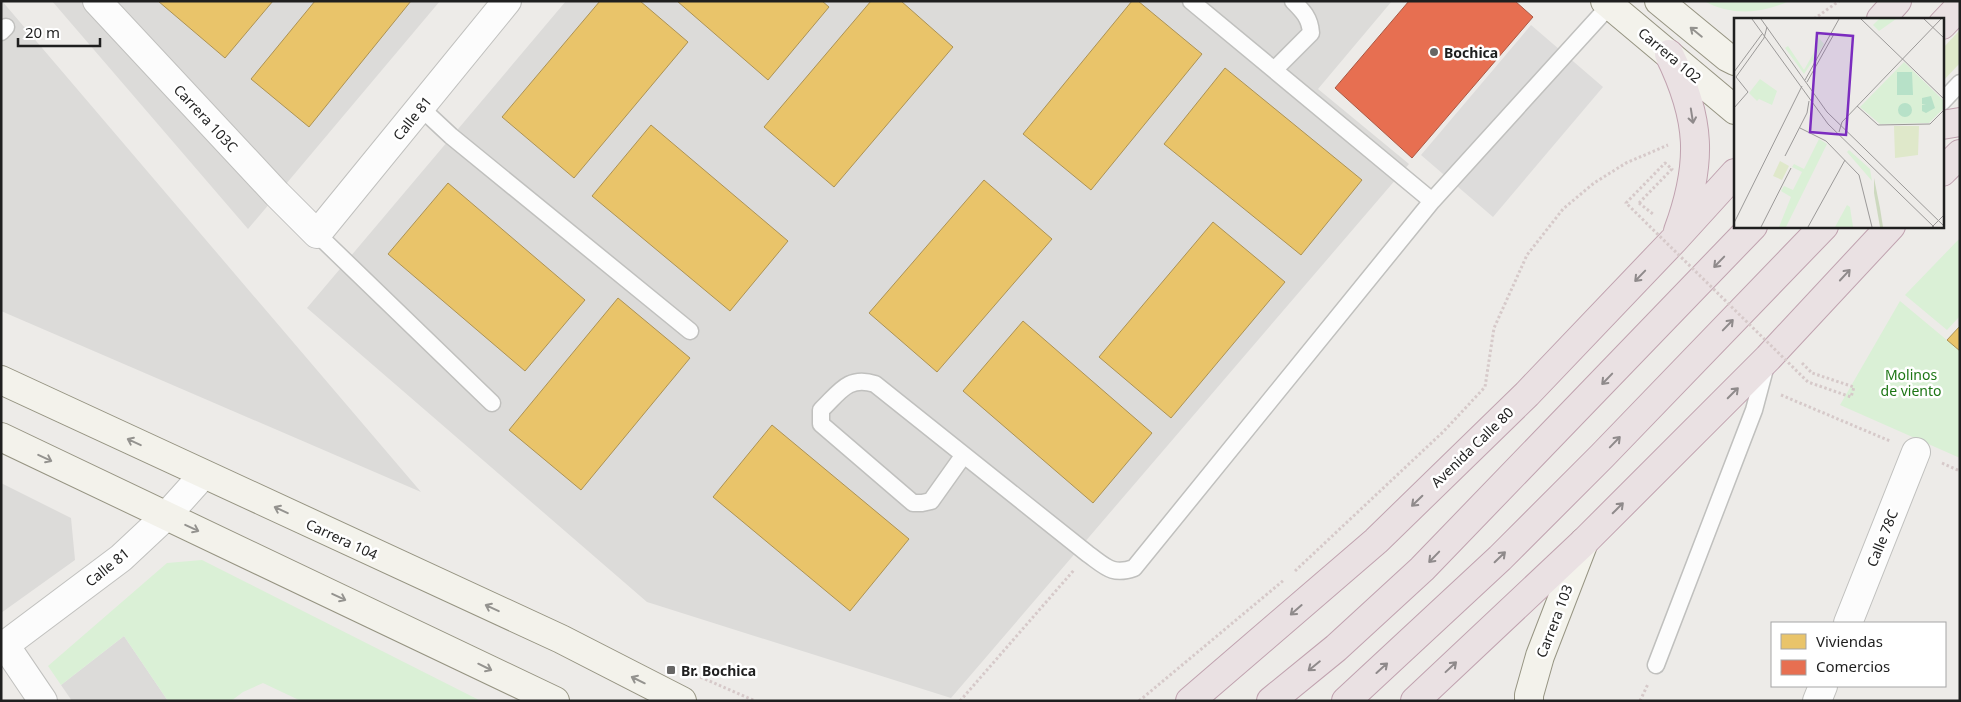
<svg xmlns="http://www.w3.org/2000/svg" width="1961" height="702" font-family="'Noto Sans',sans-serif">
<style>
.residential{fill:#dcdbd9}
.grass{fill:#dfe8ca}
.park{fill:#daf0d6}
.parking{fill:#dddcdb}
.homes{fill:#e9c46a;stroke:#ac9254}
.shops{fill:#e76f51;stroke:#ab5742}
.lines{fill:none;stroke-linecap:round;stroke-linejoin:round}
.lane-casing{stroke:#c0c0be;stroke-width:19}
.street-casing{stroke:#c0c0be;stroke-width:30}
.secondary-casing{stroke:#969482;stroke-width:30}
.highway-casing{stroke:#c0a2af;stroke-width:30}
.path{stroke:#d6c9c9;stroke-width:3;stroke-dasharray:2.5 2.5;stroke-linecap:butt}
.lane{stroke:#fcfcfc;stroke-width:16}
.street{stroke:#fcfcfc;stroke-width:28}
.secondary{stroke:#f3f2eb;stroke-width:28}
.highway{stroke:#eae1e3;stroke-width:28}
.path-bridge{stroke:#d6c9c9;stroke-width:3;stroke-dasharray:2.5 2.5;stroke-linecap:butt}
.oneway{stroke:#94938f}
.oneway2{stroke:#8f8a8b}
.poi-dot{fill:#676665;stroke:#fff;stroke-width:2}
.labels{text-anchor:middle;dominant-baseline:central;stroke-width:5;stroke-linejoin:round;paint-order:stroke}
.poi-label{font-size:14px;font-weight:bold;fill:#1f1f1f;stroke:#fff;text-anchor:start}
.street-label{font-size:14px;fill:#1f1f1f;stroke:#fff}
.park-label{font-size:14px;fill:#1d7615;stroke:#fff}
.inset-road{fill:none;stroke:#9b9998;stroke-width:1}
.view{fill:#7b2cbf;fill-opacity:0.15;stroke:#7b2cbf;stroke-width:2.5}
.inset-edge{fill:none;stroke:#1f1f1f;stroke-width:2.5}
</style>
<rect width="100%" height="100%" fill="#edebe8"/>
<path class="residential" d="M2,1L421,492L1,311Z
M52,1H440L248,229Z
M566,1H1392L1318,89L1409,164L951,698L647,602L307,308Z
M1,483L71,518L75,560L1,613Z
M124,636L168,701H72L61,685Z"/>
<path class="grass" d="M1960,30V63L1942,82V49Z"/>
<path class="park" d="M1704,1H1789C1762,14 1731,16 1704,1Z
M1960,238V316L1947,330L1905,295Z
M1900,301L1960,351V458L1840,405Z
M202,560L481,701H301L263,683L243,692L231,701H168L124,636L61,685L48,666L167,563Z"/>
<path class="parking" d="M1531,25L1603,87L1493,217L1421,155Z"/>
<path class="homes" d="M158,1H273L225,58Z
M315,1H411L309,127L251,79Z
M600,1H640L688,42L574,178L502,117Z
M677,1H822L829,7L768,80Z
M871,1H901L953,47L834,187L764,127Z
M1132,1H1138L1202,54L1091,190L1023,134Z
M1225,68L1362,180L1301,255L1164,144Z
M651,125L788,241L730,311L592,196Z
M984,180L1052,239L937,372L869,313Z
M448,183L585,300L525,371L388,254Z
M1213,222L1285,282L1171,418L1099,357Z
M618,298L690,358L581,490L509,430Z
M1023,321L1152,433L1093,503L963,391Z
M1960,326V351L1947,340Z
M772,425L909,539L850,611L713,497Z"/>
<path class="shops" d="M1409,1H1515L1533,17L1412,158L1335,88Z"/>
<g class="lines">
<defs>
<path id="lane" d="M1191,1L1432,201
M1,32L6,27
M1275,69L1311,33C1310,18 1303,11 1293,1
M1942,102L1960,83
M421,108L451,136L690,331
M317,234L492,403
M963,456L931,501L922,503H913L821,424V410C839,393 848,375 875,384L1088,554C1105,566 1112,576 1134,568L1432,201L1610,5
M1656,665L1754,410L1766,365"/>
<path id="street" d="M97,1L277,194L317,234L507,1
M1848,623L1916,452
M5,645L43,701
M1,648L121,558L167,515L203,475
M1817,701L1823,686"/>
<path id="secondary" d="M1605,1L1735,110
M1659,1L1727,57L1735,61
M1,380L561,639L682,701
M1,437L555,701
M1529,701V695L1540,656L1584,542"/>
<path id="highway" d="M1881,19L1897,1
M1942,25L1960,6
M1669,54C1701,119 1703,163 1678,231
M1942,125L1960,122
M1942,172L1960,154
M1190,701L1376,541L1527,394L1674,240L1735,173
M1271,701L1336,648L1422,569L1753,226
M1346,701L1500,558L1602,456L1824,226
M1415,701L1584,542L1768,358L1891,226"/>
</defs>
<use href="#lane" class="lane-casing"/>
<use href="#street" class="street-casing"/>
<use href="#secondary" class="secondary-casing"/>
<use href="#highway" class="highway-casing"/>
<path class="path" d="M1814,19L1839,1
M1639,203L1653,214
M1802,363L1812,373
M1781,395L1890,441
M1942,463L1960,471
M1295,571L1444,431L1485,387L1494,328L1527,255L1563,209L1594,183L1626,163L1668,145
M696,675L755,701
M960,701L1074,570
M1139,701L1284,580
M1640,701L1648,684"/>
<use href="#lane" class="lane"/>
<use href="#street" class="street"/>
<use href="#secondary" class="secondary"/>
<use href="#highway" class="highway"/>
<path class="path-bridge" d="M1639,203L1672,169L1665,163L1626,203L1808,382L1851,397L1854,387L1812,373"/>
</g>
<defs><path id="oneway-shaft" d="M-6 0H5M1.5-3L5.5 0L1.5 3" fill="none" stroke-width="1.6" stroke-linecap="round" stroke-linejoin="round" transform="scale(1.25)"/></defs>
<g class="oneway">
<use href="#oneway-shaft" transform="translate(1696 32) rotate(-141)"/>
<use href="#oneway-shaft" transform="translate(134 442) rotate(-155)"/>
<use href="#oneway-shaft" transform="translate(45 458) rotate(25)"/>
<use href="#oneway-shaft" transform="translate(281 510) rotate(-155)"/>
<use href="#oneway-shaft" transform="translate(192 528) rotate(25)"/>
<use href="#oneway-shaft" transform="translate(339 597) rotate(25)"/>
<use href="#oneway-shaft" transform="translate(492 608) rotate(-155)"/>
<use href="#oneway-shaft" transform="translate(485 667) rotate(26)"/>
<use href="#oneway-shaft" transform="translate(638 680) rotate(-154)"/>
</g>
<g class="oneway2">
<use href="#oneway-shaft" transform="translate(1692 116) rotate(81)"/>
<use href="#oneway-shaft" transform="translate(1719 262) rotate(134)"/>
<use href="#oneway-shaft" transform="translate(1845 275) rotate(-47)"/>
<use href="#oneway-shaft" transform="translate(1640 276) rotate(134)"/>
<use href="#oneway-shaft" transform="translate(1728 325) rotate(-46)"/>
<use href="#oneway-shaft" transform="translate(1607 379) rotate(134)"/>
<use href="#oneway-shaft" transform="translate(1733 393) rotate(-45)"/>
<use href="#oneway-shaft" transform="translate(1615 442) rotate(-46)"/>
<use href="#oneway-shaft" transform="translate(1417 501) rotate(136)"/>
<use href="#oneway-shaft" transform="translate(1618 508) rotate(-45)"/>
<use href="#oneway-shaft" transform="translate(1434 557) rotate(134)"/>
<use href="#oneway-shaft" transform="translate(1500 557) rotate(-44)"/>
<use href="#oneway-shaft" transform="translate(1296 610) rotate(139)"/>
<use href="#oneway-shaft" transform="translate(1314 666) rotate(141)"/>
<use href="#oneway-shaft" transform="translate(1451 667) rotate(-43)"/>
<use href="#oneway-shaft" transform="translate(1382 668) rotate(-42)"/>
</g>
<g class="poi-dot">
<circle cx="1434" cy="52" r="5"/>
<rect x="666" y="665" width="10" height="10" rx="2.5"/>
</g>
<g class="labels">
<g class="poi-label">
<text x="1444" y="52">Bochica</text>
<text x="681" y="670">Br. Bochica</text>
</g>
<g class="street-label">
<text transform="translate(1670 55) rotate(40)">Carrera 102</text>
<text transform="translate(206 118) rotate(47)">Carrera 103C</text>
<text transform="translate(412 118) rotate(-51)">Calle 81</text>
<text transform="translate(1472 447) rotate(-44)">Avenida Calle 80</text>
<text transform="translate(1882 538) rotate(-68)">Calle 78C</text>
<text transform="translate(342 539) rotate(25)">Carrera 104</text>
<text transform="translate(107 567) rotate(-39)">Calle 81</text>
<text transform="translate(1554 621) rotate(-69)">Carrera 103</text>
</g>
<g class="park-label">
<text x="1911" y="374">Molinos<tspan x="1911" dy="16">de viento</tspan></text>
</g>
</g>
<g transform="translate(1734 18)">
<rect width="210" height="210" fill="#edebe8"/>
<path d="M160,108H185L184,137L161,140ZM46,143L55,148L48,162L39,158Z" fill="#dfe8ca"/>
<path d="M140,160L146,190L149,209H146L140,175Z" fill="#cdd9bf"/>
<path d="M145,1H162L145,13L139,7ZM84,19L90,26L70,56L51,30L54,28L70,52L83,29ZM170,44L210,83V90L195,105L146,106L126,89ZM26,61L43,73L38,87L25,81L23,83L15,75ZM85,121L93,126L52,209H45L57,179L47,173L50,168L59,172L68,154L58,149L60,146L70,151ZM115,132L136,151L138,163L113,134ZM113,187L116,189L119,209H101Z" fill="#daf0d6"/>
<path d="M163,54H178L179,77H163ZM197,78L201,90L192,95L188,93V87L192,86H188V80ZM164 92a7 7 0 1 1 14 0a7 7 0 1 1-14 0Z" fill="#b7e1c8"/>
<path class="inset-road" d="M18,1L94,106L200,209M27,1L93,94L210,208M127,1L210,81M190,1L210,20M0,54L28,16M71,62L105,1M73,64L100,16M123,88L144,107L196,106L210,92M0,90L14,74L2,59L30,20L33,9M66,110L92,123L125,157L138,209M105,114L108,104L207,1M51,138L73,95L75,83M0,205L68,68M27,209L57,150M74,209L111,142M198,209L210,197"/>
<path class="view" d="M83,15L119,18L112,117L76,114Z"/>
<rect width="210" height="210" class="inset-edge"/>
</g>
<rect width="1961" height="702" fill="none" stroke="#1f1f1f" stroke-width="5"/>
<rect x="1771" y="622" width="175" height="65" fill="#ffffff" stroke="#a5a5a5"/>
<rect x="1781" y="634" width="25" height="15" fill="#e9c46a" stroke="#a5a5a5"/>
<text x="1816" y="647" font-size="15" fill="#1f1f1f">Viviendas</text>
<rect x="1781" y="660" width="25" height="15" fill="#e76f51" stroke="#a5a5a5"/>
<text x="1816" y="672" font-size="15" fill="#1f1f1f">Comercios</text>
<path d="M18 38v8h82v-8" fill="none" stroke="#1f1f1f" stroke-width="2.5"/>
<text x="25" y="38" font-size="15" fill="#1f1f1f" stroke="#ffffff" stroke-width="4" paint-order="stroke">20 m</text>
</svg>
